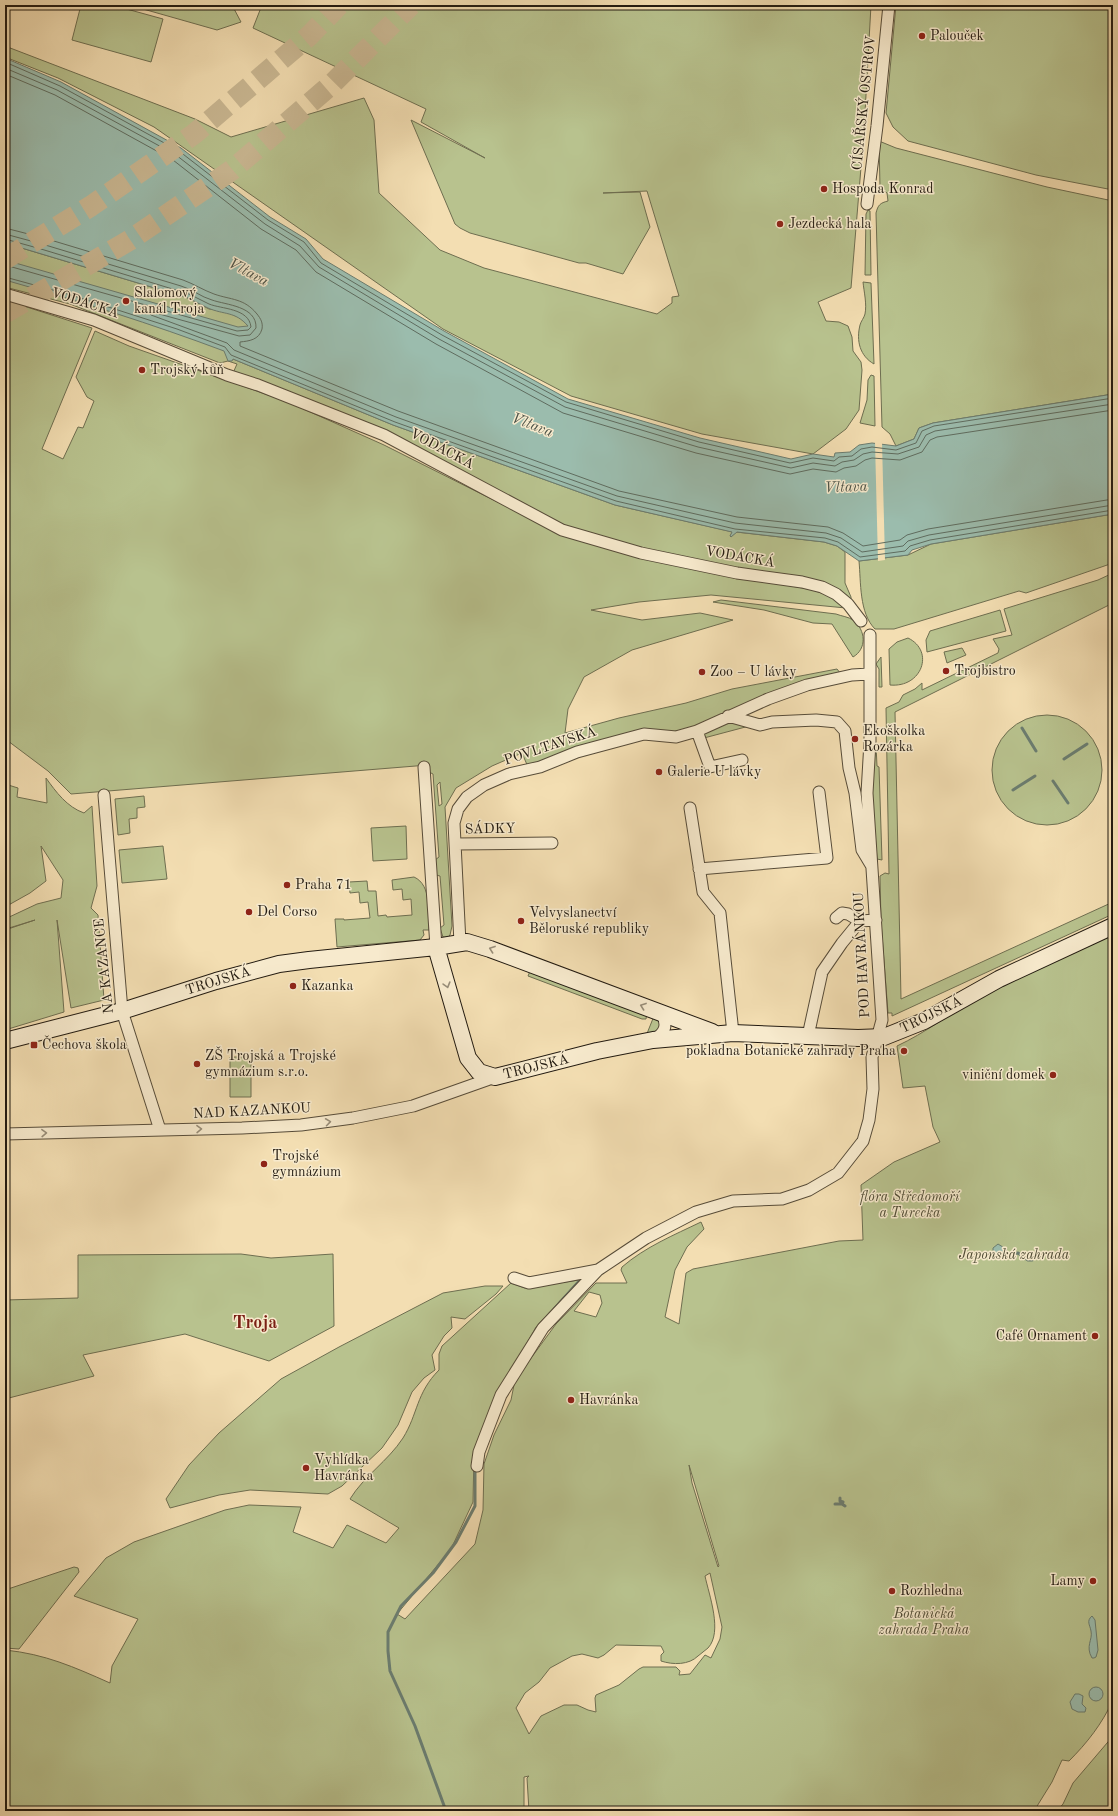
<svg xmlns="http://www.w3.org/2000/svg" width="1118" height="1816" font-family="'Old Standard TT',serif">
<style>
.green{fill:#b8c28e;stroke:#6e6e50;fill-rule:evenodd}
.water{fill:#9bbcad;stroke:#6b7c6f}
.pier{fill:#f3deb2}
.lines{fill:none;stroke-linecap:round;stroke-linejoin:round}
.shore{stroke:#5f6c5f;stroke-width:1}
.stream{stroke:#6b7c6f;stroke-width:3}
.highway-tunnel{stroke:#c9b792;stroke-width:21;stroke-dasharray:21 10;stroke-linecap:butt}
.street-casing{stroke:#574c39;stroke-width:13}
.secondary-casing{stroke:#231b11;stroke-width:18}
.street{stroke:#f7eacd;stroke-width:11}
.secondary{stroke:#f7eacd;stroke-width:16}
.oneway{stroke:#988d78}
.poi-dot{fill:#8f2418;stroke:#f7eacd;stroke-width:1.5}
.labels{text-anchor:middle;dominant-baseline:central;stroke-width:3;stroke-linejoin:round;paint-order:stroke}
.poi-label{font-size:14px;fill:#231b11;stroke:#f7eacd;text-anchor:start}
.street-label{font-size:14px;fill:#231b11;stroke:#f7eacd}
.park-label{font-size:14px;font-style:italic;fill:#504d36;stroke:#f7eacd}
.water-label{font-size:15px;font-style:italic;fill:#4d5348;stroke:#f7eacd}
.district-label{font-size:18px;font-weight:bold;fill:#7a1f14;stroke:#f7eacd}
</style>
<rect width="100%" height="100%" fill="#f3deb2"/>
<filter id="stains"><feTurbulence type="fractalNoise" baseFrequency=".005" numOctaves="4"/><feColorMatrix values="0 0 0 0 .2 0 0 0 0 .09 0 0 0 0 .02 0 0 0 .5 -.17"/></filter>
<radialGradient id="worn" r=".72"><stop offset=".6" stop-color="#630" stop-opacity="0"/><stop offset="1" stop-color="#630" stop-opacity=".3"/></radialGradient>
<path class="green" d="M81,5H112L163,19L151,62L72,40Z
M129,5H232L241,22L217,30Z
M262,5H871L864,131L851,288L818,302L826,321L839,322L848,326L852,337L853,351L861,362L862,370L859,410L846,429L813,454L702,434L571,396L443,329L154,127L58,78L5,57V46L195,119L231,137L364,98L374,120L379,193L440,250L484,268L657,314L672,303V297L679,296L647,191L603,193L640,192L650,227L623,274L586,263H579L470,233L460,228L455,224L411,120L485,158L421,122L426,109L253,28Z
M896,5H1113V190L1036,175L908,141L893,127L886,113Z
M879,141L896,148L1047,187L1113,201V394L933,423L919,428L914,439L896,446L890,434L882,427L876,213C878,205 880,203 888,201L887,193L880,187Z
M868,210L870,211L871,275H865L866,214Z
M5,243L188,298L209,309L224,311L241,318L248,326L233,359L393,425L615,505L733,532L730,536L731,537L736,532L824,542L837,546L845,552V583L851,597V603L836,591L737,573L562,530L384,435L233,373L237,364L228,361L220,363L70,304L5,287Z
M863,282L871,283L874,364C860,356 856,341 860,325C861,321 864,318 865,314C867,304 864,292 863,282Z
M5,300L92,328L42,449L63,459L78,427L83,428L94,401L87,397L76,377L95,331L129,346L288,402L384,445L557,532L667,563L813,590L832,597L846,608L711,595L639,602L591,610L642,620L700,613L733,620L632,650L584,677L568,709L565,733L619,718L686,703L732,689L837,669L841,674L693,727L528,767L522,753L492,766L456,788L445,807L452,926L450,935L447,938L443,937L440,928L444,925L440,876L436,875L435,860L439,857L433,774L429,772L428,765L71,794L48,771L8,741L5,733ZM440,782L442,804L439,806L437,785Z
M871,375L874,376L875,426L860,423L867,400L868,380Z
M1113,514V563L1026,593L1019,591L894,629H875C859,613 861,582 859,561L908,555L931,544Z
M1113,573V603L895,712L901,999L1113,902V914L892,1016V1013H888L881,922L880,876L885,873L889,874L886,708L899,702L903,695L915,689L922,683V690L998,653L999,649L993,639L1012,635L1004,609L1098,580Z
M721,600L836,614C841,616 849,617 853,620C866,630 867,649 853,657L832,624L813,623L764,610L713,602Z
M1000,610L1006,631L927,652L926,640L930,631Z
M908,638C935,651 922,688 890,685L889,649L897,642Z
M962,648L966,655L947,663L944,652Z
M881,657L882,687H879V669L876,664Z
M992 770a55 55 0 1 1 110 0a55 55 0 1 1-110 0Z
M722,721L753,725L704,738L701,731Z
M876,745L877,766L879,767L882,860L877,859L871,785Z
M46,778C56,792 67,807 84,813L92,806L97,886L91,908L98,915L104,1000L71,1008L57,920L64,1012L5,1030V930L35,920L9,928L5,927V919L37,904L61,898L63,880L41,846L46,881L30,893L5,907V784L18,788L17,797L47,803Z
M144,796L145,807L137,808V818L129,819L130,833L118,835L115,799Z
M406,826L407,859L373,861L371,828Z
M163,846L167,879L122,883L119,850Z
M414,877C432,885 428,913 429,930H423L424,935L420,940L337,947L335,919H344V920L370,918L368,902L360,903L359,892L350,893L349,882L367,881L368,891H376L378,916L386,915L387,917L412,915L411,899L403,900L402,889L393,890L392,880Z
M1113,933V1700C1102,1724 1087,1743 1069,1761L1062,1760L1052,1782L1034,1811H529L527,1778L529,1776L524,1777V1811H5V1650C45,1654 74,1667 110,1683L112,1666L138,1619L74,1596L106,1558L134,1542L225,1510L249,1505L301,1507L293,1532L333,1548L347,1525L386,1543L399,1528L350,1499C364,1476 388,1461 403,1438C418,1414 416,1393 439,1370V1354L442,1346L511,1283L525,1288L579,1280L536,1327L497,1396L474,1452L473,1502L451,1549L397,1614L405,1619L475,1544L483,1510L484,1464L494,1435L511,1400L515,1380L556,1324L596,1283H627L621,1270L622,1267C645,1247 674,1235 701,1222L704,1229L687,1247L675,1270L665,1317L679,1324L686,1273L693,1269L839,1241L863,1240L861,1185L894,1162L940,1142L933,1127L925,1086L903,1088L897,1046C925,1033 949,1014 976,1000C1020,975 1067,955 1113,933ZM589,1292L600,1295L602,1303L596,1317L574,1311ZM689,1465L719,1566L718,1567L692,1483ZM710,1573L722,1627L720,1639L711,1658L705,1655L690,1674L679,1675L680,1671L676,1667H643L639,1669L619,1685L596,1695L595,1698L596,1712L588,1710L577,1705H564L541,1716L529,1734L516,1708L525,1693L539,1682L550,1668L572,1656L582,1654L598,1658L604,1655L616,1645L661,1646L664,1652L661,1655V1661C673,1665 689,1665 698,1656C701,1653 705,1651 708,1648C723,1632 709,1595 705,1576Z
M531,969L647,1013L646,1019H642L528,976Z
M654,1016L660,1023L658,1032L646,1036Z
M230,1057H251V1097H230Z
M241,1254L271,1258L333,1254L334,1326L269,1361L185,1334L83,1355L94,1376L5,1399V1300L78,1298V1255Z
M485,1286H503L496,1294L465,1319L451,1317L452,1328L444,1336L432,1355L435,1370L424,1378L412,1392L398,1425L382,1448L342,1486L328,1494L250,1490L219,1495L170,1508L166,1499L189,1465L219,1433L281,1379L339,1347L443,1293Z
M74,1567L78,1568L79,1572L19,1649L5,1648V1590Z
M1113,1736V1811H1057L1063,1804L1073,1783Z"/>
<path class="water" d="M5,58L61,82L181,148L270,217L306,239L323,259L444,331L568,399L700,438L791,459L813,454L834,457L835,453L850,452L859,445L872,443L896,446L914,439L919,428L933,423L1113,394V514L931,544L912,550L908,555L859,561L837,546L824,542L737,532L731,537L730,536L732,532L615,505L393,425L233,359L232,361H228L224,351C152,324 79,301 5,280V260L238,327L248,326C235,311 224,315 208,308C201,305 195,301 188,298L5,243Z
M998,1244L1006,1249L1007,1254L1002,1257L993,1252V1248Z
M1092,1616L1095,1620L1098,1650L1096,1657L1094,1658H1092C1085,1646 1093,1640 1091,1631C1090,1625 1086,1621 1092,1616Z
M1089 1694a7 7 0 1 1 14 0a7 7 0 1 1-14 0Z
M1075,1694H1079L1083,1696L1082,1704L1086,1708L1085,1712H1078L1072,1709L1070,1702Z"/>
<path class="pier" d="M875,442H882L885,560L878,561Z"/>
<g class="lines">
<path class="shore" d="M5,62L60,86L179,151L268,220L304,242L321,263L442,335L566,402L699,442L790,463L813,458L834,461L839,457L852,456L861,449L872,447L896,450L916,443L922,431L934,426L1113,398
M5,68L57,90L176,155L265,224L300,246L319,267L439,339L565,407L698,447L791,468L813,463L835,466L842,462L854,460L863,454L872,452L898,454L919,447L926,435L935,431L1113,404
M5,74L55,95L173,160L261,229L296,250L316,272L436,344L563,413L696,453L790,474L813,469L836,472L844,468L856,466L865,460L872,458L900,460L922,452L930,440L937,437L1113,410
M5,228L44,238L183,280C194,284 203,290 214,294C231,300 244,298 257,314C261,319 263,323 262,329C259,340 249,341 240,342V346L398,411L619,491L737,517L828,527L843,533L863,546L900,540L907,535L928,529L1113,499
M5,234L42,244L181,286C192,289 201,297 212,300C226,305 257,306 256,328L250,335L239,336L152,312L149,313L151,315L227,343L234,350L396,417L617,496L735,523L826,533L841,538L862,552L903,546L908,541L929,535L1113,505
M5,239L41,249L189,294C196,297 202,301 209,304C221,309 249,308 251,327L248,330L237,331L5,265
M5,277L71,295L177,329L225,347L231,355L395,422L616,501L735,529L825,538L838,542L860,557L905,551L910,546L930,540L1113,510"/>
<path class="stream" d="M1022,728L1036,751
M1064,759L1087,744
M1053,781L1068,803
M1013,790L1035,776
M1007,1254L1018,1253L1028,1260H1032
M555,1308L581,1279
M840,1498V1501L843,1502L842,1504L845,1506
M835,1504H842
M446,1811L415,1726L390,1671L388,1651V1632L401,1606L433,1573L456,1542L475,1506V1468"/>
<path class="highway-tunnel" d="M5,259L91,206L194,134L309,36L339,5
M5,313L130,240L232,170L332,84L411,5"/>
<defs>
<path id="street" d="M867,204L877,126L889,5
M5,294L94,320L227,375L258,385L384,435L562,530L641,553L737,573L802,582L822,587L836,594L848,604L861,621
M728,716L760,725L772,722L816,720L837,722L845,731L849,768L855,793L862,850L871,865
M697,731L710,767L742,760
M424,767L436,947
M104,795L122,1011L160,1130
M690,808L703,892L720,913L733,1033
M455,844L552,843
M699,869L827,858L819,792
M836,918L842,913L848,914L860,921
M460,943L454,823L458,809L467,797L484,785L509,774L540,767L577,752L644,734L676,737L697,731L768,699L807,685L852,675L869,674
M808,1036L822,972L842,943L860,921L876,920
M653,1040C665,1033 668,1026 662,1014
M5,1134L242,1128L301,1125L353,1118L413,1106L495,1077
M514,1278L529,1283L598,1270
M477,1466L479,1452L501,1395L543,1328L598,1270L646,1238L696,1212L733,1201L782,1199L809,1190L838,1173L863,1141L869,1120L873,1089L872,1057L882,1020L867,793L870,742V635"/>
<path id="secondary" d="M436,947L468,1058L479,1072L495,1077L597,1051L653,1040L733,1033L858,1038L884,1037L924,1021L999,979L1113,926
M5,1041L122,1011L216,981L279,964L309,960L436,947L467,942L490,949L712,1032"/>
</defs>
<use href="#street" class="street-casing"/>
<use href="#secondary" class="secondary-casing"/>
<use href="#street" class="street"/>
<use href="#secondary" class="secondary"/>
</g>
<defs><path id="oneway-chevron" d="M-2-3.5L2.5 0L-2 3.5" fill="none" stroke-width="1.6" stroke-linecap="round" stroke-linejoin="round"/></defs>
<g class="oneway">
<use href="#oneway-chevron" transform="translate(492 949) rotate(-160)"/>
<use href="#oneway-chevron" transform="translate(447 985) rotate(74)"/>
<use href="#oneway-chevron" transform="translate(643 1006) rotate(-160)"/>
<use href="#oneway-chevron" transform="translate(328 1122) rotate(-8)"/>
<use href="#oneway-chevron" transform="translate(199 1129) rotate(-1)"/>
<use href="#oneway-chevron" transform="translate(44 1133) rotate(-2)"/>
</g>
<g class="poi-dot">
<circle cx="922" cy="36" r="4"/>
<circle cx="824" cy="189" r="4"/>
<circle cx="780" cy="224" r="4"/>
<circle cx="126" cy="301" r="4"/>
<circle cx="142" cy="370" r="4"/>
<circle cx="946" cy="671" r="4"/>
<circle cx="702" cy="672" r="4"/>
<circle cx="855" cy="739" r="4"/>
<circle cx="659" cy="772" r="4"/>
<circle cx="287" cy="885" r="4"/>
<circle cx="249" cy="912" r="4"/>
<circle cx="521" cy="921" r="4"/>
<circle cx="293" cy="986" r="4"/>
<rect x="30" y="1041" width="8" height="8" rx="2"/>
<circle cx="904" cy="1051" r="4"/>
<circle cx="197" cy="1064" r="4"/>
<circle cx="1053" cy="1075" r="4"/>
<circle cx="264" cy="1164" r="4"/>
<circle cx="1095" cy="1336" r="4"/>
<circle cx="571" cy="1400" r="4"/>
<circle cx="306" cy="1468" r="4"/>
<circle cx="1093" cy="1581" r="4"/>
<circle cx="892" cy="1591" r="4"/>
</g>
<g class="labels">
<g class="poi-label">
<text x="930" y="36">Palouček</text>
<text x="832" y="189">Hospoda Konrad</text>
<text x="788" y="224">Jezdecká hala</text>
<text x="134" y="293">Slalomový<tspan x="134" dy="16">kanál Troja</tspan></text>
<text x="150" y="370">Trojský kůň</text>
<text x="954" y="671">Trojbistro</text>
<text x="710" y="672">Zoo – U lávky</text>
<text x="863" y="731">Ekoškolka<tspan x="863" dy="16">Rozárka</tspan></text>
<text x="667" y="772">Galerie U lávky</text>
<text x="295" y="885">Praha 71</text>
<text x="257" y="912">Del Corso</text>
<text x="529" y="913">Velvyslanectví<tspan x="529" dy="16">Běloruské republiky</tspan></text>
<text x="301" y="986">Kazanka</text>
<text x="42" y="1045">Čechova škola</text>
<text x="896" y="1051" text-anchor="end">pokladna Botanické zahrady Praha</text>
<text x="205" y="1056">ZŠ Trojská a Trojské<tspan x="205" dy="16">gymnázium s.r.o.</tspan></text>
<text x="1045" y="1075" text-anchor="end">viniční domek</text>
<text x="272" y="1156">Trojské<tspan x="272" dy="16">gymnázium</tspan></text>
<text x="1087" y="1336" text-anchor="end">Café Ornament</text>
<text x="579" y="1400">Havránka</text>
<text x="314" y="1460">Vyhlídka<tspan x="314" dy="16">Havránka</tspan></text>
<text x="1085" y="1581" text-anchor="end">Lamy</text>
<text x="900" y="1591">Rozhledna</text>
</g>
<g class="street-label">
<text transform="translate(864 103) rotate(-84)">CÍSAŘSKÝ OSTROV</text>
<text transform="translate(85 303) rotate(18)">VODÁCKÁ</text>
<text transform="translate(442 449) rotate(28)">VODÁCKÁ</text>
<text transform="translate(740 557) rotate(10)">VODÁCKÁ</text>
<text transform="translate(550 746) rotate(-18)">POVLTAVSKÁ</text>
<text transform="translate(490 829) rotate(-1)">SÁDKY</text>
<text transform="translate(862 955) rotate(-93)">POD HAVRÁNKOU</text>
<text transform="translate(104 966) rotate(-96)">NA KAZANCE</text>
<text transform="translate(218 981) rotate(-17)">TROJSKÁ</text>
<text transform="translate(931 1015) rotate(-26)">TROJSKÁ</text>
<text transform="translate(536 1067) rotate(-14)">TROJSKÁ</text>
<text transform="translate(252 1111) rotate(-3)">NAD KAZANKOU</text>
</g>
<g class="park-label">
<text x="910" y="1197">flóra Středomoří<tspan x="910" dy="16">a Turecka</tspan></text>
<text x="1014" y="1255">Japonská zahrada</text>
<text x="924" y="1614">Botanická<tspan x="924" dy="16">zahrada Praha</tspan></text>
</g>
<g class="water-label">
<text transform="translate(248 273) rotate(28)">Vltava</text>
<text transform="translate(532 426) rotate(21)">Vltava</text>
<text transform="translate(846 488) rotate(-2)">Vltava</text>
</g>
<g class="district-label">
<text x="255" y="1323">Troja</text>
</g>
</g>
<rect width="1118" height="1816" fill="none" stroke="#f3deb2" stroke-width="20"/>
<rect x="6" y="6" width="1106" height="1804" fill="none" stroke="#231b11" stroke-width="2"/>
<rect x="10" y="10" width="1098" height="1796" fill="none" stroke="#231b11"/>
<rect width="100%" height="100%" filter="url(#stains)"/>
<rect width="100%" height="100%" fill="url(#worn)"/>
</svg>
